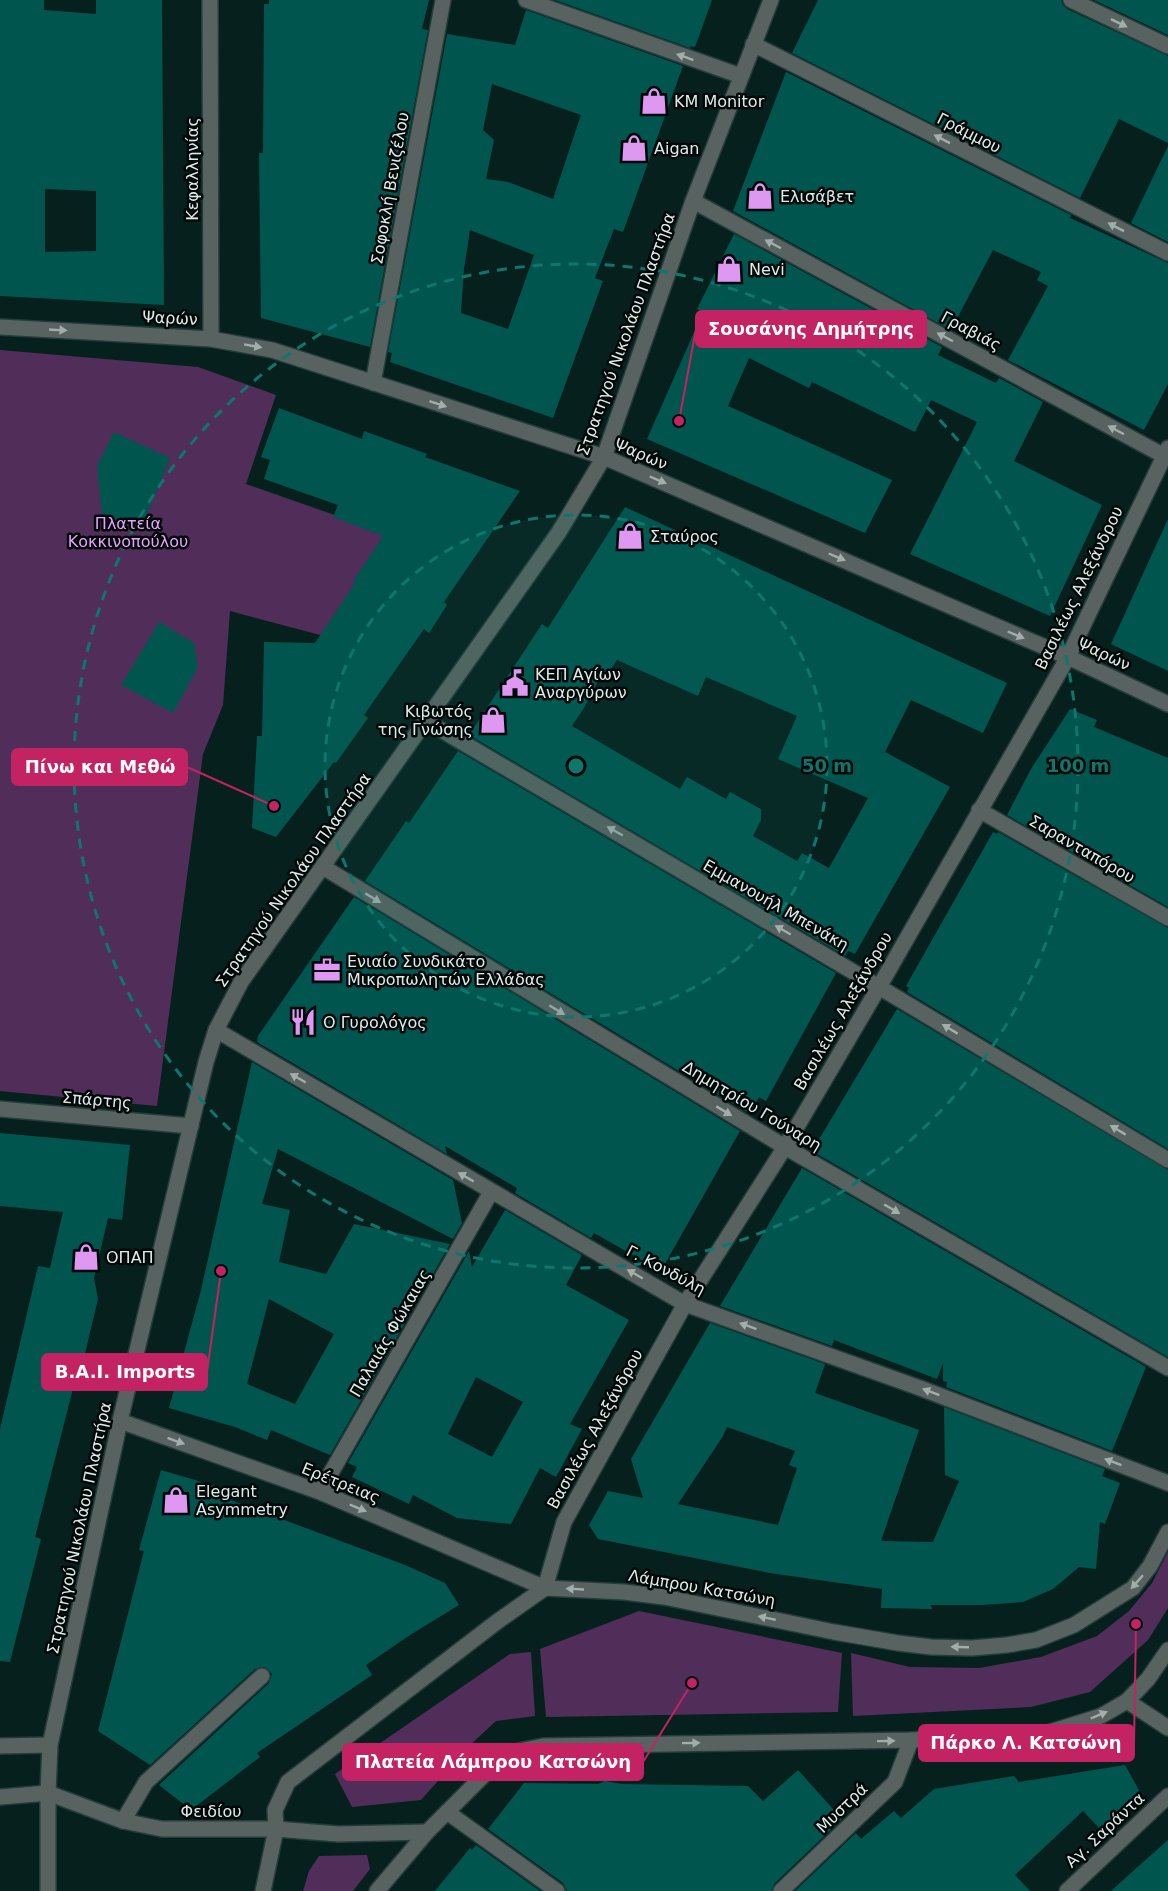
<svg xmlns="http://www.w3.org/2000/svg" width="1168" height="1891" font-family="'DejaVu Sans',sans-serif">
<style>
.green{fill:#512e5a}
.building{fill:#00564e;fill-rule:evenodd}
.lines{fill:none;stroke-linecap:round;stroke-linejoin:round}
.service-casing{stroke:#243c3a;stroke-width:18}
.pedestrian-casing{stroke:#243c3a;stroke-width:18}
.minor-casing{stroke:#243c3a;stroke-width:18}
.tertiary-casing{stroke:#243c3a;stroke-width:18}
.service{stroke:#586361;stroke-width:15}
.pedestrian{stroke:#586361;stroke-width:15}
.minor{stroke:#586361;stroke-width:15}
.tertiary{stroke:#586361;stroke-width:15}
.oneway{fill:#a1aeac}
.ring{fill:none;stroke:#0f766e;stroke-width:3;stroke-dasharray:10 8}
.labels{text-anchor:middle;dominant-baseline:central;stroke-width:5;stroke-linejoin:round;paint-order:stroke}
.poi-label{font-size:16px;fill:#ddebe9;stroke:#010807;text-anchor:start}
.street-label{font-size:16px;fill:#ddebe9;stroke:#010807}
.park-label{font-size:16px;fill:#eaa0fe;stroke:#010807}
.centre{fill:#0f766e;stroke:#010807;stroke-width:3}
.ring-label{font-size:18px;text-anchor:middle;font-weight:bold;fill:#0f766e;stroke:#010807;stroke-width:5;stroke-linejoin:round;paint-order:stroke}
.leader{fill:none;stroke:#c32362;stroke-width:2}
.callout-dot{fill:#c32362;stroke:#010807;stroke-width:2}
.callout{fill:#c32362;stroke:#c32362;stroke-width:2}
.callout-label{font-size:18px;text-anchor:middle;font-weight:bold;fill:#fff}
</style>
<rect width="100%" height="100%" fill="#06201d"/>
<path class="green" d="M0,350L198,367L276,395L246,484L389,534L324,636L230,611L223,705L203,754L157,1106L0,1091Z
M1168,1552V1608L1148,1640L1090,1692L1031,1707L853,1716L851,1653L910,1667L979,1668L1041,1657L1097,1636L1129,1611L1152,1583Z
M639,1611L842,1653L838,1712L546,1717L540,1649Z
M531,1652L535,1716L496,1721L469,1746L421,1800L352,1807L335,1774L510,1654Z
M367,1855L370,1869L353,1891H303L309,1871L319,1856Z"/>
<path class="building" d="M0,0H44V10L96,14V0H162L164,305L0,296ZM45,189L96,191V251L45,252Z
M269,0H429L422,29L428,30L370,347L261,318L259,153H263L264,4H269Z
M555,0H712L695,47L691,46L690,48Z
M818,0H1061L1063,5L1067,9L1168,56V143L1119,119L1080,198L792,53Z
M1094,0H1168V35Z
M526,10L683,66L623,232L614,229L595,278L603,281L553,418L390,362L392,353L388,352L447,34L515,45ZM492,84L581,115L553,199L508,182L486,179L494,140L483,130ZM470,230L534,255L508,329L461,313L464,269Z
M786,72L1071,215L1070,218L1168,263V384L1144,430L1008,360L1048,286L1037,280L1041,272L993,250L951,330L733,211Z
M1168,146V242L1131,223Z
M734,234L942,347L938,355L996,383L999,378L1043,402L1014,461L1102,505L1050,616L910,554L977,422L931,400L915,432L812,382L809,388L749,358L728,406L892,480L865,533L647,439L703,312L697,309Z
M279,408L362,439L364,431L427,454L425,457L520,491L444,602L447,605L429,633L424,629L364,715L368,718L336,763L334,762L276,837L252,828L257,736H262L264,642L315,643L355,583L353,581L383,536L333,517L338,505L264,479L270,460L261,457Z
M114,432L170,458L140,531L102,514L97,466Z
M625,507L1007,683L983,733L911,700L885,752L950,787L855,954L848,951L845,956L469,735L542,624L548,628ZM617,660L698,696L706,677L797,716L778,759L868,798L829,868L802,853L797,861L753,836L761,820V809L730,792L726,799L687,777L680,789L572,726L584,708L598,681L602,682Z
M1168,519V671L1111,644Z
M159,622L194,643L198,667L173,713L121,685Z
M1070,709L1097,720L1094,727L1168,758V907L1007,815L1031,769Z
M458,751L836,973L766,1101L759,1097L750,1114L365,881L406,821L409,823Z
M993,832L997,834L998,832L1168,928V1149L907,992L909,988L906,986Z
M354,897L740,1131L661,1271L594,1233L591,1238L515,1193L517,1188L445,1146L447,1154L257,1042L258,1036Z
M897,1009L1168,1170V1357L812,1151Z
M252,1062L453,1180L462,1223L453,1239L278,1149L262,1204L290,1210L279,1262L326,1274L354,1224L450,1244L330,1455L271,1430L267,1440L235,1427L169,1408L201,1290ZM269,1299L334,1334L295,1404L247,1384Z
M0,1133L130,1145L122,1220L108,1218L94,1278L98,1299L81,1370L78,1369L35,1537L41,1539L10,1662L0,1661V1429L38,1266L50,1268L63,1212L0,1206Z
M802,1168L1146,1367L1112,1451L946,1387L947,1382L943,1381V1363L937,1379L834,1340L832,1346L720,1306Z
M505,1210L582,1255L566,1285L629,1320L570,1424L582,1429L556,1477L540,1468L511,1524L457,1518L413,1495L409,1504L352,1477L357,1467L348,1463L469,1251L472,1267ZM476,1377L523,1402L492,1457L448,1434Z
M710,1323L825,1364L815,1393L919,1430L881,1541L933,1542L959,1481L945,1475L944,1407L1105,1469L1102,1476L1120,1483L1105,1524L1100,1522L1096,1569L1079,1567L1053,1589L1023,1602L983,1605H931L932,1609L881,1608L882,1589L770,1573L598,1539L589,1525L608,1491L643,1498L631,1459ZM727,1427L795,1451L789,1465L797,1468L778,1525L678,1504L723,1436Z
M161,1470L222,1488L220,1496L405,1565L445,1583L459,1605L410,1635L366,1665L372,1675L257,1753L260,1757L191,1810L159,1785L269,1683L272,1674L265,1667L255,1669L150,1765L98,1731L144,1551L139,1550Z
M1125,1765L1141,1794L1102,1831L1083,1811L1015,1875L1030,1891H795L856,1833L861,1839L894,1811L901,1818L934,1789L1014,1776L1019,1782Z
M798,1770L842,1819L774,1884L772,1891H567L563,1883L488,1829L524,1783L598,1784L605,1781L622,1784L748,1786L763,1801Z
M1168,1840V1891H1111L1142,1863Z
M476,1845L540,1891H435L470,1848L472,1850Z"/>
<g class="lines">
<defs>
<path id="service" d="M123,1821L146,1782L262,1676"/>
<path id="pedestrian" d="M1067,1891L1168,1796"/>
<path id="minor" d="M210,0L211,339
M526,0L741,76
M1071,0L1168,46
M753,44L1168,253
M693,201L1168,458
M0,327L211,339L272,350L604,457L1068,657L1168,704
M373,383L443,0
M426,721L879,987L1168,1160
M979,810L1168,918
M323,867L785,1147L1168,1368
M216,1030L685,1304L920,1388L1168,1483
M0,1109L191,1126
M120,1421L320,1492L545,1588L564,1522L685,1304L785,1147L879,987L1068,657L1168,448
M320,1492L491,1192
M1127,1701L1168,1728
M0,1746L50,1745
M0,1797L48,1793L123,1821L162,1829H276L338,1834L427,1832
M447,1812L557,1891
M781,1891L895,1782L911,1740"/>
<path id="tertiary" d="M48,1891V1793L50,1745L120,1421L206,1062L216,1030L241,982L559,532L604,457L693,201L771,0
M263,1891L276,1829L275,1810L288,1782L498,1621L545,1588L624,1592L664,1597L834,1632L898,1643L931,1647L972,1648L1007,1645L1036,1640L1074,1625L1133,1588L1150,1566L1168,1532
M377,1891L427,1832L491,1768L519,1751L543,1746L911,1740L1047,1733L1101,1716L1127,1701L1148,1679L1168,1650"/>
</defs>
<use href="#service" class="service-casing"/>
<use href="#pedestrian" class="pedestrian-casing"/>
<use href="#minor" class="minor-casing"/>
<use href="#tertiary" class="tertiary-casing"/>
<use href="#service" class="service"/>
<use href="#pedestrian" class="pedestrian"/>
<use href="#minor" class="minor"/>
<use href="#tertiary" class="tertiary"/>
</g>
<defs><path id="oneway-solid" d="M-6-.8H1V-3.2L6.5 0L1 3.2V.8H-6Z" transform="scale(1.5)"/></defs>
<g class="oneway">
<use href="#oneway-solid" transform="translate(1119 23) rotate(26)"/>
<use href="#oneway-solid" transform="translate(685 57) rotate(-160)"/>
<use href="#oneway-solid" transform="translate(942 139) rotate(-153)"/>
<use href="#oneway-solid" transform="translate(1116 227) rotate(-153)"/>
<use href="#oneway-solid" transform="translate(773 244) rotate(-152)"/>
<use href="#oneway-solid" transform="translate(58 330) rotate(3)"/>
<use href="#oneway-solid" transform="translate(945 337) rotate(-152)"/>
<use href="#oneway-solid" transform="translate(253 346) rotate(10)"/>
<use href="#oneway-solid" transform="translate(438 404) rotate(18)"/>
<use href="#oneway-solid" transform="translate(1116 430) rotate(-152)"/>
<use href="#oneway-solid" transform="translate(658 480) rotate(23)"/>
<use href="#oneway-solid" transform="translate(837 557) rotate(23)"/>
<use href="#oneway-solid" transform="translate(1016 635) rotate(23)"/>
<use href="#oneway-solid" transform="translate(615 831) rotate(-150)"/>
<use href="#oneway-solid" transform="translate(373 898) rotate(31)"/>
<use href="#oneway-solid" transform="translate(783 930) rotate(-150)"/>
<use href="#oneway-solid" transform="translate(557 1010) rotate(31)"/>
<use href="#oneway-solid" transform="translate(950 1029) rotate(-149)"/>
<use href="#oneway-solid" transform="translate(298 1078) rotate(-150)"/>
<use href="#oneway-solid" transform="translate(724 1111) rotate(31)"/>
<use href="#oneway-solid" transform="translate(1118 1130) rotate(-149)"/>
<use href="#oneway-solid" transform="translate(466 1177) rotate(-150)"/>
<use href="#oneway-solid" transform="translate(892 1209) rotate(30)"/>
<use href="#oneway-solid" transform="translate(635 1274) rotate(-150)"/>
<use href="#oneway-solid" transform="translate(748 1326) rotate(-160)"/>
<use href="#oneway-solid" transform="translate(931 1392) rotate(-159)"/>
<use href="#oneway-solid" transform="translate(176 1441) rotate(20)"/>
<use href="#oneway-solid" transform="translate(1113 1462) rotate(-159)"/>
<use href="#oneway-solid" transform="translate(358 1508) rotate(23)"/>
<use href="#oneway-solid" transform="translate(1137 1582) rotate(131)"/>
<use href="#oneway-solid" transform="translate(575 1589) rotate(-177)"/>
<use href="#oneway-solid" transform="translate(767 1618) rotate(-168)"/>
<use href="#oneway-solid" transform="translate(960 1647) rotate(-178)"/>
<use href="#oneway-solid" transform="translate(1099 1715) rotate(-23)"/>
<use href="#oneway-solid" transform="translate(886 1741) rotate(-1)"/>
<use href="#oneway-solid" transform="translate(691 1743) rotate(-1)"/>
</g>
<circle cx="576" cy="766" r="251" fill="#0f766e" fill-opacity=".12"/>
<g class="ring">
<circle cx="576" cy="766" r="251"/>
<circle cx="576" cy="766" r="502"/>
</g>
<defs>
<symbol id="shop-bare" viewBox="-9 -9 18 18"><path d="M-5-2.5h2.3a2.7 3.5 0 0 1 5.4 0H5L5.5 6h-11ZM-1.5-2.5h3a1.5 2.3 0 0 0-3 0Z" fill="#df98f1" stroke="#010807" stroke-width="2.5" paint-order="stroke"/></symbol>
<symbol id="civic-bare" viewBox="-9 -9 18 18"><path d="M-.6-6.5H3V-4.5H.6V-3L4-1V1h2V6H-6V1h2V-1L-.6-3ZM-1.2 2.5V6h2.4V2.5Z" fill="#df98f1" stroke="#010807" stroke-width="2.5" paint-order="stroke"/></symbol>
<symbol id="office-bare" viewBox="-9 -9 18 18"><path d="M-6-3h4V-5.5h4V-3h4V5H-6ZM-1-4.5V-3h2v-1.5ZM-6 0V1H6V0Z" fill="#df98f1" stroke="#010807" stroke-width="2.5" paint-order="stroke"/></symbol>
<symbol id="restaurant-bare" viewBox="-9 -9 18 18"><path d="M-5-6h1v4h1v-4h1v4h1v-4h1v5L-1.5 .5V6h-2V.5L-5-1ZM5-6V6H3V1.5H1.5Q1.5-4 5-6Z" fill="#df98f1" stroke="#010807" stroke-width="2.5" paint-order="stroke"/></symbol>
</defs>
<g fill-rule="evenodd">
<use href="#shop-bare" x="635" y="82" width="38" height="38"/>
<use href="#shop-bare" x="615" y="129" width="38" height="38"/>
<use href="#shop-bare" x="741" y="177" width="38" height="38"/>
<use href="#shop-bare" x="710" y="250" width="38" height="38"/>
<use href="#shop-bare" x="611" y="517" width="38" height="38"/>
<use href="#civic-bare" x="496" y="664" width="38" height="38"/>
<use href="#shop-bare" x="474" y="701" width="38" height="38"/>
<use href="#office-bare" x="308" y="951" width="38" height="38"/>
<use href="#restaurant-bare" x="284" y="1003" width="38" height="38"/>
<use href="#shop-bare" x="67" y="1238" width="38" height="38"/>
<use href="#shop-bare" x="157" y="1481" width="38" height="38"/>
</g>
<g class="labels">
<g class="poi-label">
<text x="674" y="101">KM Monitor</text>
<text x="654" y="148">Aigan</text>
<text x="780" y="196">Ελισάβετ</text>
<text x="749" y="269">Nevi</text>
<text x="650" y="536">Σταύρος</text>
<text x="535" y="674">ΚΕΠ Αγίων<tspan x="535" dy="18">Αναργύρων</tspan></text>
<text x="473" y="711" text-anchor="end">Κιβωτός<tspan x="473" dy="18">της Γνώσης</tspan></text>
<text x="347" y="961">Ενιαίο Συνδικάτο<tspan x="347" dy="18">Μικροπωλητών Ελλάδας</tspan></text>
<text x="323" y="1022">Ο Γυρολόγος</text>
<text x="106" y="1257">ΟΠΑΠ</text>
<text x="196" y="1491">Elegant<tspan x="196" dy="18">Asymmetry</tspan></text>
</g>
<g class="street-label">
<text transform="translate(969 133) rotate(27)">Γράμμου</text>
<text transform="translate(192 169) rotate(-90)">Κεφαλληνίας</text>
<text transform="translate(390 188) rotate(-80)">Σοφοκλή Βενιζέλου</text>
<text transform="translate(170 318) rotate(3)">Ψαρών</text>
<text transform="translate(971 331) rotate(28)">Γραβιάς</text>
<text transform="translate(626 334) rotate(-70)">Στρατηγού Νικολάου Πλαστήρα</text>
<text transform="translate(641 454) rotate(23)">Ψαρών</text>
<text transform="translate(1079 588) rotate(-64)">Βασιλέως Αλεξάνδρου</text>
<text transform="translate(1104 654) rotate(25)">Ψαρών</text>
<text transform="translate(1082 849) rotate(30)">Σαρανταπόρου</text>
<text transform="translate(293 880) rotate(-55)">Στρατηγού Νικολάου Πλαστήρα</text>
<text transform="translate(776 905) rotate(30)">Εμμανουήλ Μπενάκη</text>
<text transform="translate(843 1011) rotate(-60)">Βασιλέως Αλεξάνδρου</text>
<text transform="translate(97 1100) rotate(5)">Σπάρτης</text>
<text transform="translate(752 1106) rotate(31)">Δημητρίου Γούναρη</text>
<text transform="translate(666 1270) rotate(28)">Γ. Κονδύλη</text>
<text transform="translate(390 1333) rotate(-60)">Παλαιάς Φώκαιας</text>
<text transform="translate(595 1429) rotate(-61)">Βασιλέως Αλεξάνδρου</text>
<text transform="translate(341 1483) rotate(22)">Ερέτρειας</text>
<text transform="translate(79 1528) rotate(-78)">Στρατηγού Νικολάου Πλαστήρα</text>
<text transform="translate(702 1588) rotate(10)">Λάμπρου Κατσώνη</text>
<text transform="translate(842 1808) rotate(-44)">Μυστρά</text>
<text x="211" y="1811">Φειδίου</text>
<text transform="translate(1105 1830) rotate(-43)">Αγ. Σαράντα</text>
</g>
<g class="park-label">
<text x="128" y="523">Πλατεία<tspan x="128" dy="18">Κοκκινοπούλου</tspan></text>
</g>
</g>
<circle cx="576" cy="766" r="9" class="centre"/>
<g class="ring-label">
<text x="827" y="772">50 m</text>
<text x="1078" y="772">100 m</text>
</g>
<path class="leader" d="M679 421L696 329M274 806L187 767M221 1271L207 1372M1136 1624L1134 1743M692 1683L643 1762"/>
<g class="callout-dot">
<circle cx="679" cy="421" r="6"/>
<circle cx="274" cy="806" r="6"/>
<circle cx="221" cy="1271" r="6"/>
<circle cx="1136" cy="1624" r="6"/>
<circle cx="692" cy="1683" r="6"/>
</g>
<g class="callout">
<rect x="696" y="311" width="230" height="36" rx="6"/>
<rect x="12" y="749" width="175" height="36" rx="6"/>
<rect x="42" y="1354" width="165" height="36" rx="6"/>
<rect x="919" y="1725" width="215" height="36" rx="6"/>
<rect x="343" y="1744" width="300" height="36" rx="6"/>
</g>
<g class="callout-label">
<text x="811" y="335">Σουσάνης Δημήτρης</text>
<text x="100" y="773">Πίνω και Μεθώ</text>
<text x="125" y="1378">B.A.I. Imports</text>
<text x="1026" y="1749">Πάρκο Λ. Κατσώνη</text>
<text x="493" y="1768">Πλατεία Λάμπρου Κατσώνη</text>
</g>
</svg>
